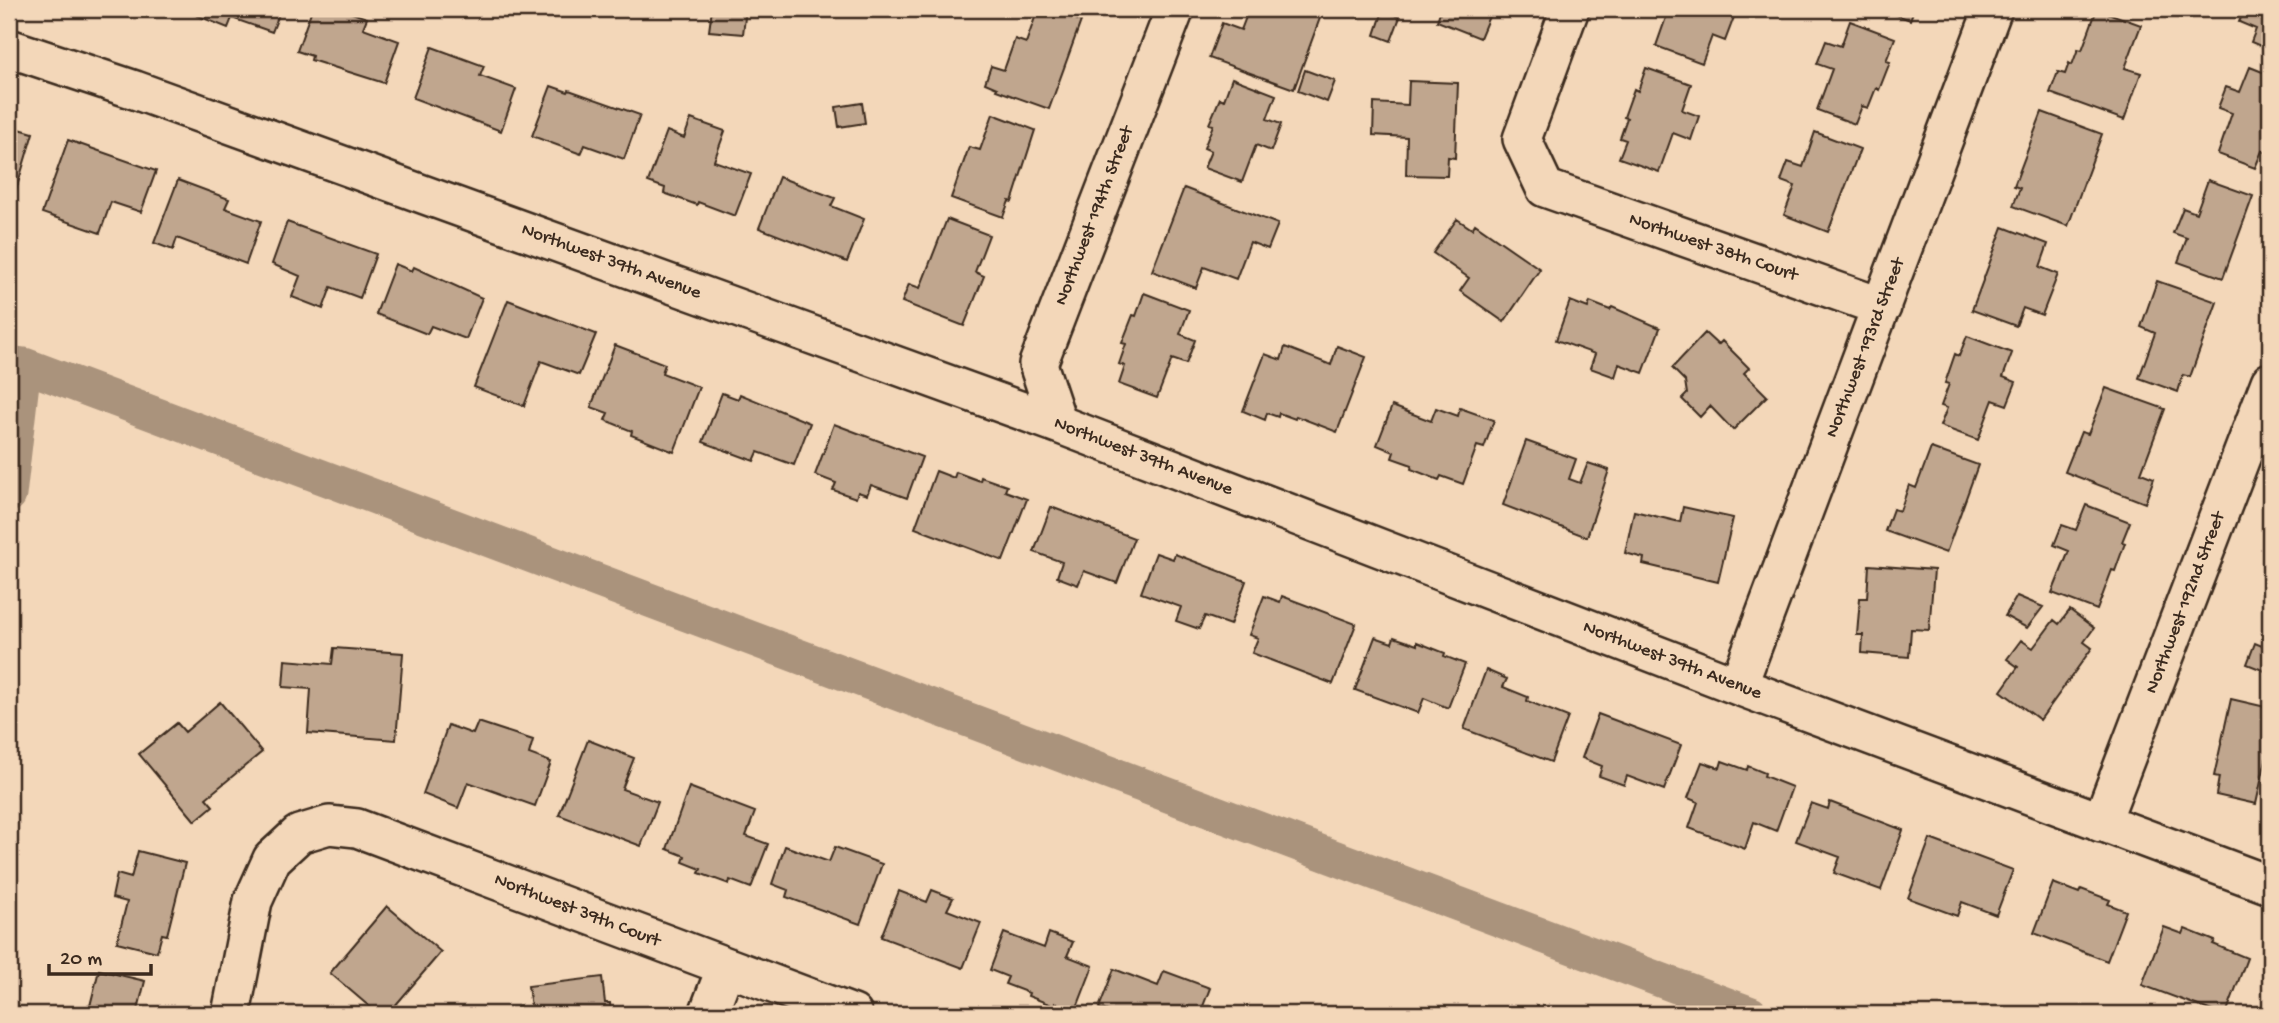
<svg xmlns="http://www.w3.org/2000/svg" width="2279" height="1023" font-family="'Gochi Hand',sans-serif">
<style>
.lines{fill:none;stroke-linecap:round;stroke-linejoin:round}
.canal{stroke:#aa937c;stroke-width:35}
.building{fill:#c0a68e;stroke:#3b2a1e;stroke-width:2}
.street-casing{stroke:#3b2a1e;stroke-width:42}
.street{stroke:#f3d7b9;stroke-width:37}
.labels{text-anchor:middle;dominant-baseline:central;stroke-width:7;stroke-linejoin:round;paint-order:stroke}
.street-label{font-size:19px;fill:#3b2a1e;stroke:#f3d7b9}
</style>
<rect width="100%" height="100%" fill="#f3d7b9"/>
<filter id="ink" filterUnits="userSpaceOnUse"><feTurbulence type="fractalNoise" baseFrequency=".0143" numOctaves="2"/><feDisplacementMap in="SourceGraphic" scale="14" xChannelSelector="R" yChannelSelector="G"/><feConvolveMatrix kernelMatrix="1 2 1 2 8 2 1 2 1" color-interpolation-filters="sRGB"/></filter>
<g filter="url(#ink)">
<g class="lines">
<path class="canal" d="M9,363L24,365L1751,1014
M9,495L24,365"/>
</g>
<path class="building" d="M181,9H281L272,32L232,18L228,28Z
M312,9H340L367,18L363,28L399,41L384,83L311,60L312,56L297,51Z
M712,9H746L743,34L709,31Z
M1038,9H1047L1081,21L1049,109L996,90L997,88L985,83L991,66L1004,70L1015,39L1026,43Z
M1249,9H1300L1320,18L1294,89L1209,58L1222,23L1241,30Z
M1441,9H1492L1480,38L1437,21Z
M1669,9H1737L1725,41L1712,36L1702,63L1656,46Z
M1881,9H1914L1910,20Z
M2097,9L2141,25L2125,68L2141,73L2124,120L2050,93L2058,72L2065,74L2069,63L2072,65L2078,49L2082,50Z
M2245,9H2270V50L2251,42L2256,29L2239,22Z
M1383,11L1400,17L1391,41L1375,35Z
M1850,21L1895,38L1886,61L1890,62L1879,90L1876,88L1868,108L1862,106L1855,124L1817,110L1832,69L1817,64L1826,41L1841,46Z
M432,47L484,66L480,76L516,89L501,131L413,98Z
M2250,67L2270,75V148L2268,154L2262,151L2255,168L2218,154L2232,113L2218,108L2226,87L2240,92Z
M1646,68L1691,84L1682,110L1699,116L1691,140L1673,133L1659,172L1619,158L1626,140L1620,138L1627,118L1624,117L1634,89L1638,91Z
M1305,70L1335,81L1327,102L1298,91Z
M1232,78L1276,95L1267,119L1281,124L1271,151L1256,145L1242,182L1204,168L1211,151L1204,148L1213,125L1209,124L1220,98L1224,100Z
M1409,81L1458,83L1455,158L1448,157L1447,176L1406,175L1407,137L1373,135L1374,103L1408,105Z
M551,86L568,92L569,90L640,115L624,159L585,145L581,154L532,136Z
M862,103L865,123L839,127L836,107Z
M2042,112L2102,134L2068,226L2013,206L2020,188L2014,186Z
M993,114L1035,130L1012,202L1009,201L1003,217L951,198L969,147L980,150Z
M691,119L725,131L714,161L751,174L735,216L698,202L697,205L664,193L665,188L648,182L667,131L684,138Z
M9,126L33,133L10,210L9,209Z
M1815,132L1860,149L1828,232L1784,215L1795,186L1781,181L1788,162L1803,167Z
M68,140L156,171L141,212L111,202L100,233L42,213Z
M779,177L835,198L831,206L864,219L847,262L759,228Z
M178,180L229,199L225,208L261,221L246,264L177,238L173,250L154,243Z
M2208,180L2253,196L2223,278L2178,262L2187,238L2173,233L2183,208L2196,213Z
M1184,188L1278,224L1268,249L1250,242L1236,279L1204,267L1196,288L1152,271Z
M947,219L989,235L975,272L984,276L964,326L902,302L909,284L920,288Z
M1457,219L1472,229L1475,224L1540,269L1504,322L1460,291L1469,278L1433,253Z
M287,222L376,254L360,298L331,287L323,309L292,297L300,276L272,264Z
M2003,227L2048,244L2040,267L2058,274L2042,315L2023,308L2016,326L1972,310Z
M395,264L412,271L414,267L482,298L466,339L431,326L427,334L376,314Z
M2157,281L2217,302L2190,377L2183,375L2178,392L2139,378L2155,333L2141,327Z
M1144,293L1189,310L1180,334L1195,340L1186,364L1172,359L1157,398L1119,384L1125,366L1119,364L1126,344L1122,343L1133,315L1136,316Z
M508,300L596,334L579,375L541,361L524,406L474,387Z
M1570,301L1588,308L1590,302L1610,310L1612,307L1660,328L1643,373L1619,364L1615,377L1590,368L1595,354L1556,340Z
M1705,333L1718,345L1722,341L1749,368L1744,373L1767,396L1733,430L1710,406L1700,417L1682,399L1687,394L1685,381L1672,368Z
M1967,336L2012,353L2003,377L2016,382L2007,405L1993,400L1978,440L1940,426L1947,408L1941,406L1949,384L1945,383L1955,354L1959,356Z
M615,345L665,364L662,373L699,387L674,452L631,435L632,431L605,420L608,413L591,407Z
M1337,346L1366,357L1337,432L1296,416L1295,419L1279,413L1278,417L1267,413L1265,420L1243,411L1265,354L1281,360L1285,347L1331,365Z
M2106,388L2165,409L2141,473L2154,478L2145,503L2065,472L2081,432L2088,434Z
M722,393L738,399L740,394L810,423L794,465L758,452L754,461L703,442Z
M1392,406L1431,421L1436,408L1458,416L1460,408L1494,420L1484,448L1477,446L1463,484L1441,476L1439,480L1411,469L1412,465L1392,458L1394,452L1377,445Z
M834,424L922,457L907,498L871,485L867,495L858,492L856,498L833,490L836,483L815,475Z
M1526,441L1576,459L1569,479L1580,483L1588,463L1609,470L1587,537L1503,505Z
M1931,448L1978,465L1946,553L1885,531L1893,509L1900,511L1909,485L1916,488Z
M936,471L954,478L956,472L980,481L981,477L1007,486L1005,491L1027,499L1003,561L915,528Z
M2086,505L2130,522L2122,542L2125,543L2115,571L2112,570L2097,610L2052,593L2069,551L2054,545L2062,525L2076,530Z
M1051,507L1134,538L1117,583L1084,571L1078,585L1057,577L1062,562L1034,552Z
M1683,507L1733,518L1718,582L1643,564L1644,558L1625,553L1634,511L1680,522Z
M1156,553L1173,559L1175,554L1246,581L1230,625L1205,616L1199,629L1176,621L1181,607L1141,593Z
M1869,565L1934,570L1929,630L1911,629L1909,657L1862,653L1863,635H1857L1860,598H1867Z
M1264,596L1280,602L1282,596L1356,624L1333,684L1252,653L1258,638L1249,635Z
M2017,596L2043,607L2027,628L2005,616Z
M2070,610L2094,628L2084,642L2092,648L2040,720L2001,691L2018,667L2007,659L2021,640L2033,648L2054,620L2059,624Z
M2270,631V673L2247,664L2255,643L2262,646L2266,636L2268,637Z
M1375,637L1392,643L1394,637L1417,645V642L1445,653L1444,656L1465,664L1448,708L1424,698L1418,713L1355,690Z
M334,648L403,653L396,740L308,733L311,689L283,687L285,660L332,664Z
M1486,670L1507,679L1503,687L1528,697L1527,701L1568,717L1551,762L1464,729Z
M2231,699L2270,708V760L2266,759L2256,804L2216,795L2219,777L2214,776Z
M220,702L262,752L206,798L213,806L195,821L139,754L177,723L185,732Z
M1598,714L1681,745L1664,790L1627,776L1624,785L1599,776L1602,766L1582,758Z
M478,722L533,740L529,754L551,762L535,806L468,782L458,808L423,794L448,725L473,734Z
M588,740L634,758L622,789L658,802L641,846L559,815Z
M1722,761L1747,770L1748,766L1765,773L1764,776L1792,787L1776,831L1754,822L1745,849L1689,828L1698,802L1688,798L1702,762L1720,768Z
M689,787L755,812L746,836L768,844L751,888L730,880L729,884L699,873L701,869L683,862L685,856L667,849Z
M1830,802L1903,830L1881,890L1834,873L1840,857L1796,841L1811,803L1828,809Z
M1930,839L2013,870L1996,915L1962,902L1957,916L1908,898Z
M785,846L829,862L835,847L882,864L860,924L786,897L788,890L772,884Z
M138,851L185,863L167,935L162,934L157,952L117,942L127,902L112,898L117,874L131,878Z
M2053,883L2079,893L2081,889L2110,900L2108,904L2126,911L2107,961L2034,933Z
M932,890L953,898L947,910L981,923L963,968L881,937L899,891L927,902Z
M387,906L441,952L388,1014H378L330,973Z
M2164,927L2183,934L2185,929L2215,941L2213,944L2247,958L2226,1014H2220L2142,985Z
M1004,933L1044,948L1049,933L1073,942L1067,956L1093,966L1076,1010L1055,1003L1054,1006L1028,996L1029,993L1005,984L1008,977L990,970Z
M1114,969L1158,986L1164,971L1210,988L1200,1014H1116L1099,1008Z
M99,970L145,981L137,1014H88Z
M602,977L605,1003H610L611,1014H532L528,986Z"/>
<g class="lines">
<defs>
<path id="street" d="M1570,9L1522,139L1545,188L1882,307
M9,48L135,90L1058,424L1738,686L2270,885
M1058,424L1038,364L1175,9
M1738,686L1993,9
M2101,823L2270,382
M231,1014L253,901L272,859L299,834L329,825L357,828L853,1014
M708,1014L726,967"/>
</defs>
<use href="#street" class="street-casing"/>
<use href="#street" class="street"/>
</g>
</g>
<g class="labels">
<g class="street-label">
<text transform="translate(1095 216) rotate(-69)">Northwest 194th Street</text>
<text transform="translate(1713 248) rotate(19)">Northwest 38th Court</text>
<text transform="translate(611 262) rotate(20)">Northwest 39th Avenue</text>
<text transform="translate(1866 348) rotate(-69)">Northwest 193rd Street</text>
<text transform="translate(1143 457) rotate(21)">Northwest 39th Avenue</text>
<text transform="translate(2186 603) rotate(-69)">Northwest 192nd Street</text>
<text transform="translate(1672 661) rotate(21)">Northwest 39th Avenue</text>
<text transform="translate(577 911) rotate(21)">Northwest 39th Court</text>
</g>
</g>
<rect width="2279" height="1023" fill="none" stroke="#f3d7b9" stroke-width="35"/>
<rect x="18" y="18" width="2244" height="988" fill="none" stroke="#3b2a1e" stroke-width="2.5" filter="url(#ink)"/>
<path d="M49 964v10h102v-10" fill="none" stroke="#3b2a1e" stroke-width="3.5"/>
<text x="60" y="964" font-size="21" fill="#3b2a1e" stroke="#f3d7b9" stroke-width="5" paint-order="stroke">20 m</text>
</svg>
